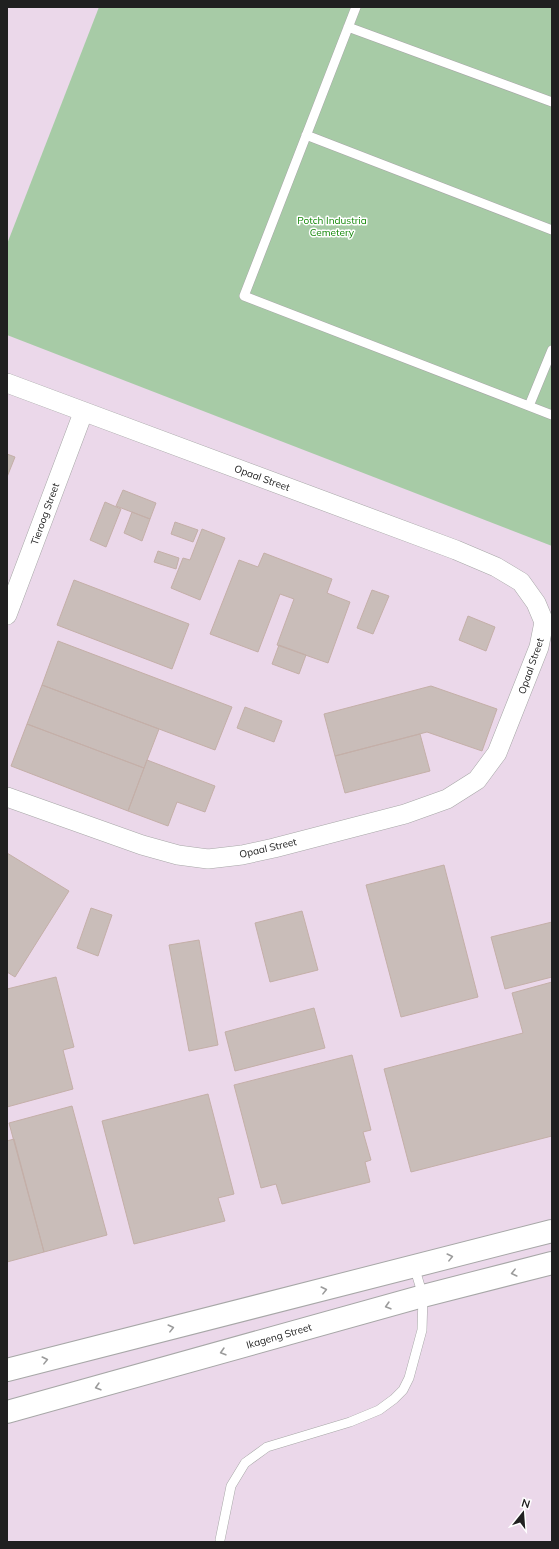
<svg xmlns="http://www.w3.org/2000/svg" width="559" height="1549" font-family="Mulish,sans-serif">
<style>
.industrial{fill:#ebd8ea}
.cemetery{fill:#a7cba6}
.building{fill:#c9bdb9;stroke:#c4afa8}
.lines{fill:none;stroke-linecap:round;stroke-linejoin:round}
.service-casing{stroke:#a7a7a7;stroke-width:10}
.minor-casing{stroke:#a7a7a7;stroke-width:20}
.tertiary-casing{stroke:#a7a7a7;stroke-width:24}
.service{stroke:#fff;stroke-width:9}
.minor{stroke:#fff;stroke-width:19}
.tertiary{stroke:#fff;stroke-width:22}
.oneway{stroke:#9b9b9b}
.labels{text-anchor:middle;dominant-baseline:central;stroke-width:3;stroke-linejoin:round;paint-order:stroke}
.park-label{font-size:10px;fill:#118706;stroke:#fff}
.street-label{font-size:10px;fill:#202020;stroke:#fff}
</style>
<rect width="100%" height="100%" fill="#f1ece6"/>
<path class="industrial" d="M7,7H552V1542H7Z"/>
<path class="cemetery" d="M99,7H552V546L7,335V244Z"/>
<path class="building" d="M7,454L15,457L7,477Z
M123,490L156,503L150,519L116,506Z
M105,502L121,509L106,547L90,540Z
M132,512L150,519L142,541L124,533Z
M175,522L198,530L193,542L171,534Z
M202,529L225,538L200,600L171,588L183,558L190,560Z
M158,551L179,558L176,569L154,562Z
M264,553L332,579L327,593L350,602L328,663L277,645L294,599L280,594L258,652L210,634L239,560L258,567Z
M74,580L189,624L172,669L57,625Z
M372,590L389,596L373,634L357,628Z
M468,616L495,627L486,651L459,640Z
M58,641L232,707L215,750L42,685Z
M279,645L306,655L299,674L272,664Z
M42,685L159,729L144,768L27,724Z
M431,686L497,709L482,751L427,732L335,756L324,714Z
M245,707L282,721L274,742L237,728Z
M27,724L144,768L128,811L11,766Z
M420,734L430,771L345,793L335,756Z
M147,760L215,786L205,812L177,802L168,826L128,811Z
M7,853L69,891L15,977L7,972Z
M444,865L478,997L401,1017L366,885Z
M91,908L112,915L98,956L77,948Z
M302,911L318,970L270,982L255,923Z
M552,922V977L505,989L491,937Z
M199,940L218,1045L189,1051L169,945Z
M56,977L74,1047L63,1050L73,1089L7,1107V989Z
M552,982V1136L411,1172L384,1069L523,1033L512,993Z
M314,1008L325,1048L235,1071L225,1032Z
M352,1055L371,1130L363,1132L371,1160L365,1162L370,1182L282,1204L276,1184L261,1188L234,1085Z
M208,1094L234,1194L218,1198L225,1221L134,1244L102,1121Z
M72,1106L107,1235L44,1252L9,1123Z
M14,1139L44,1252L7,1262V1141Z"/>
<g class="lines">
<defs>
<path id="service" d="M356,7L244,296L552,415
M348,27L552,102
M306,135L552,230
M529,406L552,350
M220,1540L231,1486L245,1463L267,1447L350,1422L379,1410L394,1399L403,1390L409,1378L422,1330L423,1296L414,1266"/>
<path id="minor" d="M7,383L456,550L496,567L521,582L536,603L544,622L539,647L497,753L477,780L447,799L405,814L274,848L242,855L208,859L178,855L142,845L7,797
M7,615L83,413"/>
<path id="tertiary" d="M7,1370L552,1231
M7,1412L423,1296L552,1263"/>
</defs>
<use href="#service" class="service-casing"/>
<use href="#minor" class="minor-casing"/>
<use href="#tertiary" class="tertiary-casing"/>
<use href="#service" class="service"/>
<use href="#minor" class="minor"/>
<use href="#tertiary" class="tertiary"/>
</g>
<defs><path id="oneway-chevron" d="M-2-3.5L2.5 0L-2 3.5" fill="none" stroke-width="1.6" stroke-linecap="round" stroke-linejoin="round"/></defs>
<g class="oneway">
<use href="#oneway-chevron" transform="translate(450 1257) rotate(-14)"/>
<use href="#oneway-chevron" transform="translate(514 1273) rotate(166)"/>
<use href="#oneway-chevron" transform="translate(324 1290) rotate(-14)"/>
<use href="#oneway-chevron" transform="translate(388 1306) rotate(164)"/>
<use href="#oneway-chevron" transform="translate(171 1328) rotate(-14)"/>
<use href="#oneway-chevron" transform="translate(223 1352) rotate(164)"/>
<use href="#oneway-chevron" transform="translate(45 1360) rotate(-14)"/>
<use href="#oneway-chevron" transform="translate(98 1387) rotate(164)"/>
</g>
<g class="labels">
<g class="park-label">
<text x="332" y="220">Potch Industria<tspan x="332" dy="12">Cemetery</tspan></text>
</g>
<g class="street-label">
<text transform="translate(262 478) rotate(20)">Opaal Street</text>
<text transform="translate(45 514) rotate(-70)">Tieroog Street</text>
<text transform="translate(531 666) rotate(-71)">Opaal Street</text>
<text transform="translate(268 848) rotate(-13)">Opaal Street</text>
<text transform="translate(279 1336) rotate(-16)">Ikageng Street</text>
</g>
</g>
<rect width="559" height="1549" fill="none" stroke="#202020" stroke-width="16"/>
<g transform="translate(523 1513) rotate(17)" stroke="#ffffff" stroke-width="3" paint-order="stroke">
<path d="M0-3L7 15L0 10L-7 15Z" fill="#202020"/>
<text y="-6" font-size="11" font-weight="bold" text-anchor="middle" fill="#202020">N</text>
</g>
</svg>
